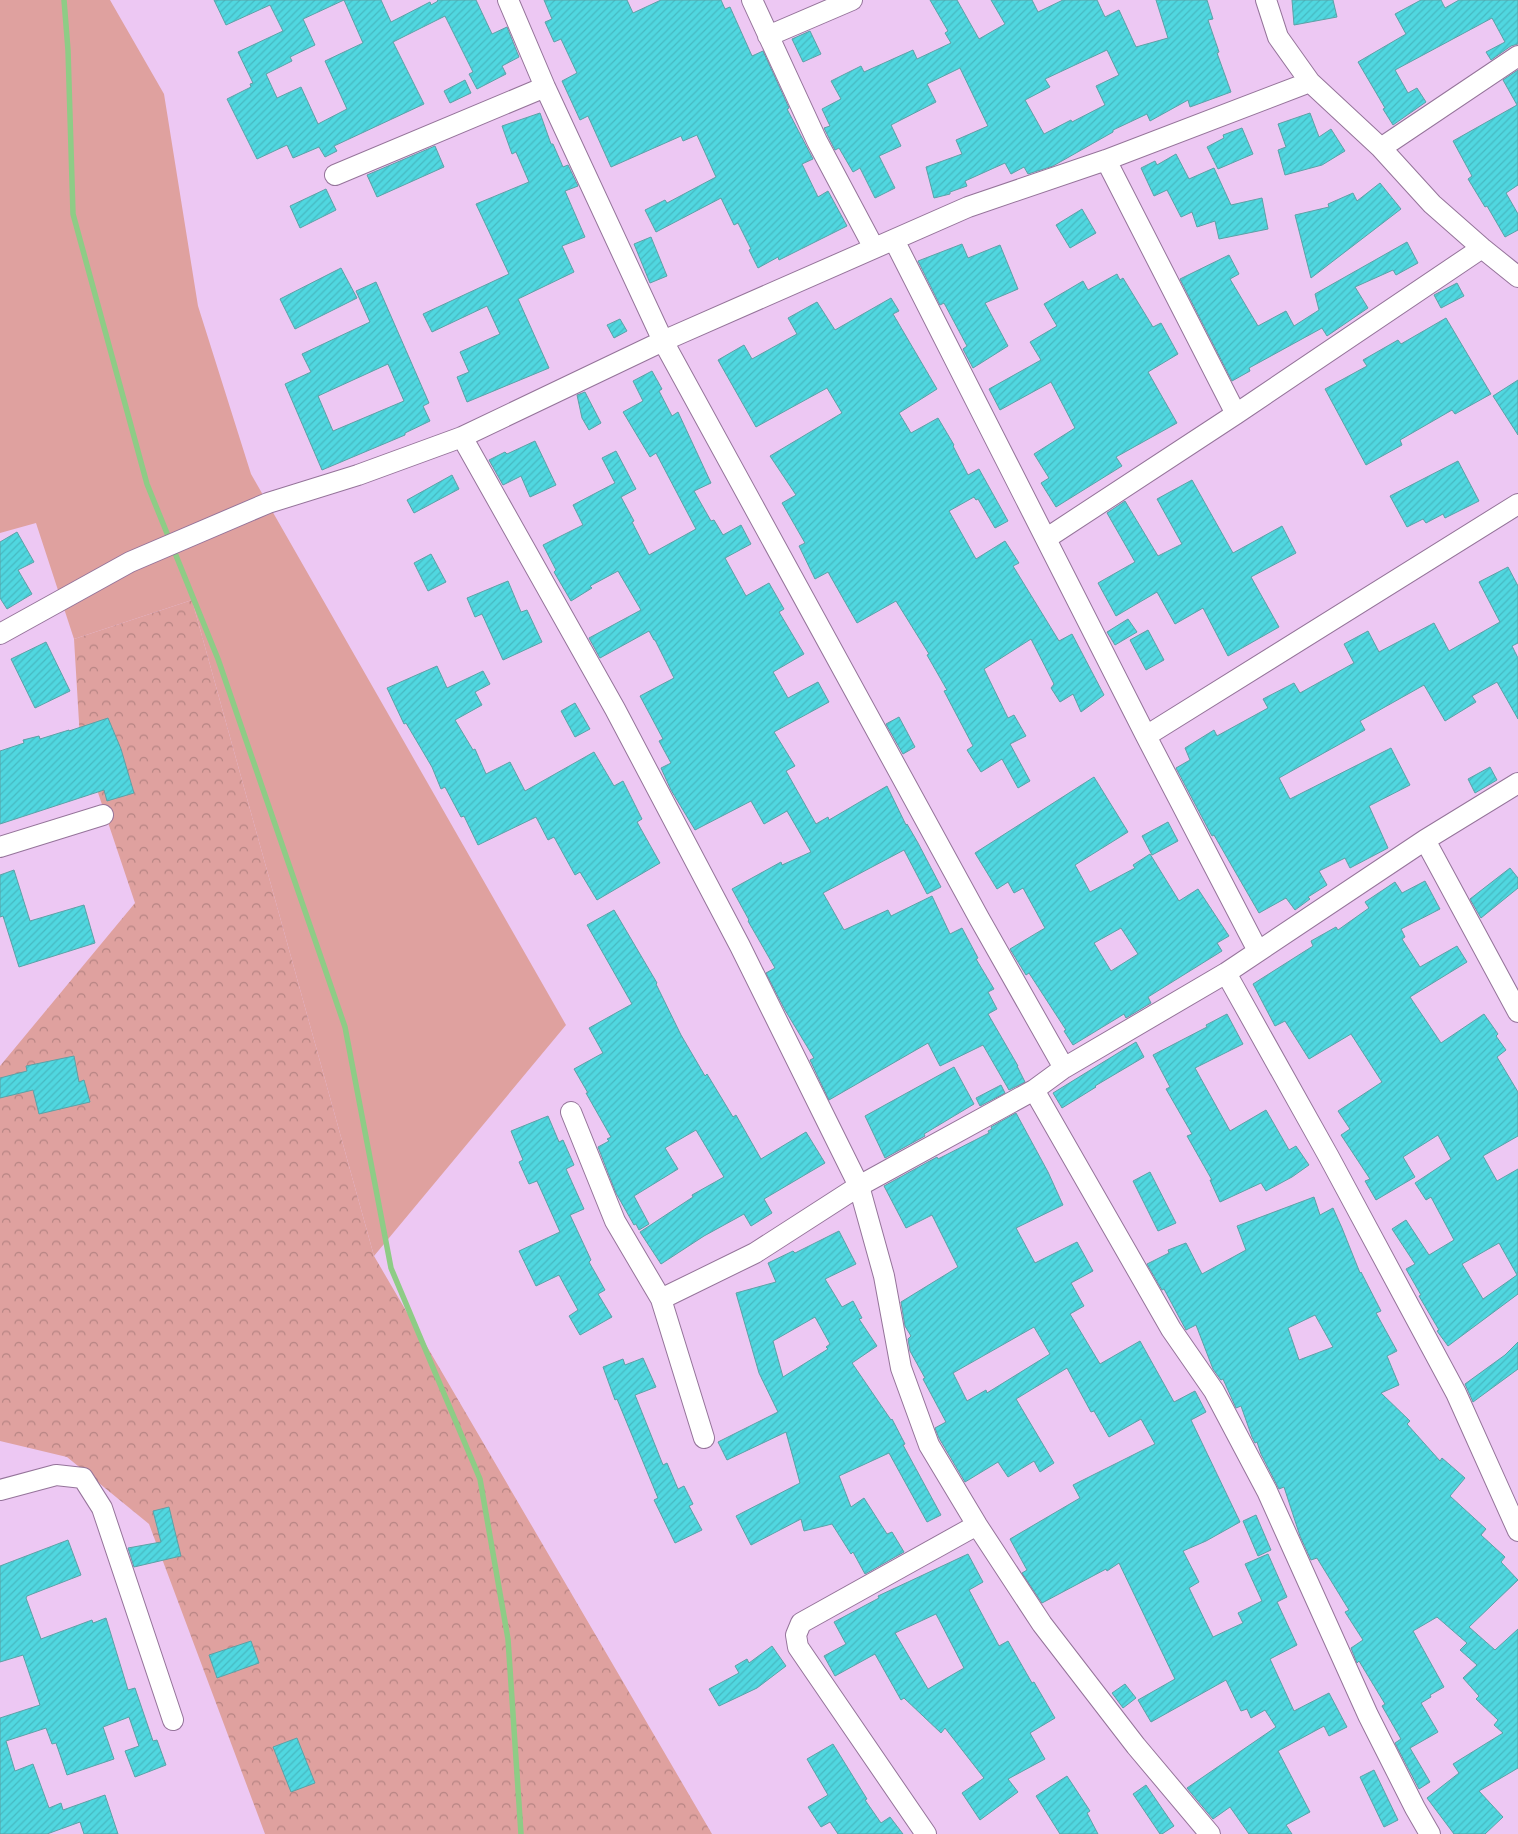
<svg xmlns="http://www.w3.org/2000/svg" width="1518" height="1834" font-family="Quicksand,sans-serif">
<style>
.grass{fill:#dfa19f}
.forest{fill:url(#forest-crowns)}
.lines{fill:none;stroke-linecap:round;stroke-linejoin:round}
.stream{stroke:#8ecc86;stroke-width:5.5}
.building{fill:url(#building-hatch);stroke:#5da1a6;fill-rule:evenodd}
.minor-casing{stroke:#95749a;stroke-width:22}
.minor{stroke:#fff;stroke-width:20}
</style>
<defs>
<pattern id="forest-crowns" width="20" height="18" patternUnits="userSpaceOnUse" patternTransform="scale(1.25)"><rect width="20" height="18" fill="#dfa19f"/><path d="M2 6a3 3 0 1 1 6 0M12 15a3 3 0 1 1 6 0" fill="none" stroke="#b68483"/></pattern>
<pattern id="building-hatch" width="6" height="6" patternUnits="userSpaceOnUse" patternTransform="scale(1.25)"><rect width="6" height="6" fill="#50d7e0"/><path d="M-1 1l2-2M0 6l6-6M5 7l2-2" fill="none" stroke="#47b9c1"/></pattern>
</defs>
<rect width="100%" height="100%" fill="#edc8f3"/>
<path class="grass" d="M0,0H110L164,94L198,306L251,474L566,1025L374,1256L192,600L74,639L36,523L0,533Z"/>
<path class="forest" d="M192,600L374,1256L712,1834H265L149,1524L67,1457L0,1441V1066L135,903L80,739L74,639Z"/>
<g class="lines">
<path class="stream" d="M64,0L68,50L73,214L147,484L218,659L345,1027L391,1268L480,1479L508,1639L521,1834"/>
</g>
<path class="building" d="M214,0H381L391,22L430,2L431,5L438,1L437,0H476L492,34L507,27L519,57L502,66L506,74L477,89L469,74L473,72L445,16L393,42L424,104L334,146L337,151L325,157L319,147L293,158L287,145L257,159L227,99L251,87L250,84L253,83L238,52L283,31L270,5L226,25ZM344,0L363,43L325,61L347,109L318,124L301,87L277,98L266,74L292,61L290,57L315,45L303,19Z
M544,0H627L633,13L661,0H721L725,9L730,7L752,56L763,51L789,108L787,109L813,159L802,164L818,197L828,191L847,226L779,260L778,257L758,268L749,250L751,249L738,223L734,225L721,198L656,232L645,210L665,200L667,203L716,177L697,135L683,141L681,136L611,167L588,116L580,120L562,81L577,73L561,39L554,42L545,22L552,19Z
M930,0H957L979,39L1005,24L991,0H1032L1038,12L1063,0H1097L1105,17L1119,10L1136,47L1168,38L1156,0H1207L1213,19L1208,20L1219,52L1217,53L1231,92L1190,107L1188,100L1150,121L1147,114L1113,130V132L1053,166L1028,174L1024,167L1011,174L1005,163L965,181L967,186L950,192V194L934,198L926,167L962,154L956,140L988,126L960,68L927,84L936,102L891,125L901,146L879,156L895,188L875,198L860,168L853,172L839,148L835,150L824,128L830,126L822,109L841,99L831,81L861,66L864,72L913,50L917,59L951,43L945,33L948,31ZM1107,50L1119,75L1096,86L1105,105L1072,122L1071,120L1044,134L1025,100L1050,87L1045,79Z
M1292,0H1333L1337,17L1294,25Z
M1421,0H1441L1445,8L1459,0H1518V44L1511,46L1491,60L1486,52L1505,42L1492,18L1395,70L1408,93L1417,88L1426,102L1393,125L1383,109L1385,108L1358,62L1406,34L1395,14Z
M810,31L821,54L803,62L792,39Z
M1518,70V185L1506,193L1518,214V230L1505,237L1487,206L1485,207L1468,179L1472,176L1453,141L1517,105L1503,80Z
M465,80L471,93L450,103L444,91Z
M540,113L551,144H553L563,167L568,165L578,186L565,191L585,237L562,246L574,272L518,299L549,368L467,402L457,377L469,372L460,352L500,334L487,306L432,332L423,314L509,274L476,204L529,182L516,152L512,154L502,126Z
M1310,113L1319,137L1331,129L1345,151L1322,165L1285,175L1278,150L1286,147L1278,124Z
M1242,128L1253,154L1218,169L1207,147L1224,138L1223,135Z
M435,146L444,167L377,197L367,175Z
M1176,154L1189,179L1214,168L1231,205L1262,198L1268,229L1219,239L1215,221L1197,227L1192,212L1181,217L1167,190L1154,196L1141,168L1155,161L1157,165Z
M1380,183L1401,209L1311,278L1295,215L1329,207L1328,204L1353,193L1357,201Z
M326,189L336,210L300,228L290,206Z
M1082,209L1096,233L1070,248L1056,225Z
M651,237L667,276L650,283L634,244Z
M1407,242L1418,263L1396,275L1393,270L1355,287L1368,308L1327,336L1322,328L1249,368L1250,371L1232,381L1180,279L1229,255L1239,274L1230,279L1258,326L1286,311L1294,326L1319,310L1315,294Z
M962,244L968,258L1000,245L1018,289L985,303L1008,346L973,368L963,349L967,346L944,303L940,305L918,261Z
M341,268L357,298L295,329L280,299Z
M1117,274L1120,280L1123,278L1153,327L1161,323L1178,354L1148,372L1177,423L1116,457L1122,466L1056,507L1041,483L1049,478L1034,454L1075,428L1051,382L1000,410L989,389L1041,360L1030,342L1057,326L1044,304L1083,281L1088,290Z
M376,282L429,403L423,406L430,421L405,433V435L322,470L285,384L311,372L302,354L370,322L356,291ZM388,364L404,401L333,431L318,396Z
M1457,283L1464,296L1441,308L1434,295Z
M891,298L899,311L893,314L937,389L899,413L911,433L938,418L954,445L953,446L968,475L979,469L1008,521L995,528L978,499L976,500L974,497L949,511L976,559L1005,541L1019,563L1013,566L1059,641L1072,634L1104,695L1081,712L1073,694L1060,702L1051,688L1054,684L1031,639L984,669L1008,718L1014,715L1026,736L1010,744L1030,781L1018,788L1002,759L981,772L967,750L973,746L944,691L947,690L927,655L929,654L896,601L857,623L828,572L815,579L799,546L805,543L782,503L796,495L770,456L842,413L827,388L756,427L718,360L744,345L752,359L797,334L788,318L817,302L835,330Z
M1446,318L1491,394L1455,414L1452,410L1400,440L1402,445L1366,465L1325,389L1367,366L1363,360L1398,340L1401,344Z
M620,319L627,331L614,338L607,325Z
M652,371L662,389L659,391L672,416L678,412L711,483L694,491L711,521L714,520L723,535L741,525L751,544L725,558L746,596L769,583L784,609L779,612L804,654L773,672L788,698L818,682L829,702L774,732L795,766L786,771L816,824L828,817L829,820L887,786L906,825L907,824L918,843L941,887L927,894L904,850L823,893L844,930L888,910L891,916L932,896L950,934L962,928L978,958L976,959L994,989L988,992L997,1009L988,1014L1018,1066H1017L1025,1082L1009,1090L983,1045L940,1066L928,1043L829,1100L810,1060L814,1058L785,1010L766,973L775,968L748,921L749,920L732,889L781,862L782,865L811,852L787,811L764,824L751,801L695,830L671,790L661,768L671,763L659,741L663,739L640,696L674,678L655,640H654L649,631L600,658L589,638L641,610L618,571L590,586L592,588L571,601L554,572L556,570L543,545L583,525L573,505L615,483L602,458L616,451L636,489L621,497L634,521L632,522L649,555L696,529L656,453L650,457L623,412L643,401L633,381Z
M1518,380V435L1493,396Z
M585,392L601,423L589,430L582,418L577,395Z
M535,441L556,485L530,497L521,476L503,485L489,460L505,452L507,454Z
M1458,461L1479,501L1445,518L1443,514L1426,523L1423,519L1407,527L1390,496Z
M452,475L459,489L414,513L407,500Z
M1192,480L1233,553L1282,526L1296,553L1251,577L1279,627L1228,656L1203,608L1175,624L1157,592L1116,616L1098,583L1135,562L1107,513L1125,501L1158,556L1182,544L1157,499Z
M17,532L34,562L18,570L32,594L7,609L0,598V542Z
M431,554L446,582L428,591L414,563Z
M1508,567L1518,586V643L1512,646L1518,658V719L1497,682L1472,696L1476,702L1445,721L1424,685L1360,721L1365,730L1279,778L1290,799L1391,748L1410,785L1369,806L1388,848L1350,868L1345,858L1319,871L1327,885L1308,897L1310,899L1295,910L1286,898L1259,913L1214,835L1212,836L1176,768L1190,760L1185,748L1214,730L1217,736L1268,708L1263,699L1294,683L1300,693L1354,663L1344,644L1368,631L1379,652L1434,623L1449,651L1500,622L1479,582Z
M508,581L521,612L527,610L542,642L503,660L482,614L475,617L467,598Z
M1128,619L1137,632L1115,645L1107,632Z
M1148,630L1164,660L1146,670L1130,640Z
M46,642L70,691L35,708L11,659Z
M437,666L447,688L483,671L490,684L475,692L482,705L455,720L473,750L475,749L486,774L510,762L525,791L594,752L614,786L623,781L642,819L637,822L660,863L597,900L580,872L575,875L554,837L548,840L536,817L478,845L464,816L461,817L445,787L441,789L432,767L406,723L404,724L387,688Z
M575,703L590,729L575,737L561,711Z
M899,717L915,747L903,754L886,724Z
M108,718L121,749L134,793L107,801L104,790L0,824V751L24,743L23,740L39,736L40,739L69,730V731Z
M1490,767L1497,780L1475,793L1468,779Z
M1094,777L1128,832L1075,865L1090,892L1135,868L1133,865L1150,854L1179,901L1198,889L1229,936L1217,943L1222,951L1148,997L1151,1003L1126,1018L1124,1014L1073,1045L1064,1031L1066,1030L1029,973L1026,975L1010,949L1045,928L1023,888L1014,893L1008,882L997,889L975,853ZM1121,928L1138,954L1111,971L1094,943Z
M1168,822L1178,841L1152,855L1142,836Z
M1510,868L1518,878V888L1481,918L1470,899Z
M14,870L30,921L84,905L95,943L19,967L3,916L0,917V875Z
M1425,881L1440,909L1401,929L1405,937L1402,939L1420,967L1457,946L1467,962L1410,997L1441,1043L1484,1014L1498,1034L1496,1036L1506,1050L1497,1057L1518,1092V1136L1483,1156L1497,1181L1518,1169V1294L1448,1346L1437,1331L1439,1330L1419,1296L1421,1295L1406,1269L1415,1264L1392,1229L1406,1220L1429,1255L1454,1240L1431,1197L1426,1200L1415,1183L1451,1159L1438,1135L1403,1157L1415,1177L1376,1200L1365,1181L1370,1179L1341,1135L1350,1129L1338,1111L1382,1082L1351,1034L1309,1059L1285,1021L1275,1026L1253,984L1313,946L1311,941L1336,927L1338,930L1369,908L1365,902L1395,882L1402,893ZM1499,1243L1517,1275L1483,1299L1462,1264Z
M614,910L657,983L656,984L681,1035L705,1076L707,1074L733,1117L736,1115L761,1159L806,1132L825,1163L764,1199L772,1213L751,1226L744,1214L704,1236L661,1264L640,1232L693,1197L692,1195L724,1177L696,1130L665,1148L678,1169L634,1196L649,1224L639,1230L636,1224L634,1225L616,1193L598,1147L609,1141L607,1139L611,1137L586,1093H588L574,1069L603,1053L589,1028L632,1004L587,925Z
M1227,1014L1243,1044L1195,1068L1230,1131L1266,1110L1289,1150L1296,1146L1309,1165L1292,1177L1266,1191L1261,1183L1220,1202L1210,1180H1212L1187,1136L1192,1134L1166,1089L1170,1087L1153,1055L1207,1027L1206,1025Z
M1136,1042L1144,1057L1095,1086L1096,1087L1062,1108L1053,1093Z
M74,1056L79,1082L84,1080L90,1102L39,1114L33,1090L0,1098V1078L27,1071L26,1066Z
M954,1067L974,1104L924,1134L925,1136L885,1158L865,1116Z
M1001,1085L1005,1093L980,1106L976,1098Z
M1016,1113L1048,1172L1063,1205L1016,1228L1035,1263L1077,1242L1093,1271L1071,1283L1084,1306L1070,1314L1100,1364L1140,1341L1174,1402L1195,1391L1206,1412L1191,1420L1240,1522L1206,1541L1183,1551L1199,1582L1189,1588L1213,1637L1243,1623L1238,1613L1262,1601L1245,1564L1268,1554L1287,1597L1277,1602L1297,1645L1270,1659L1294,1711L1329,1693L1347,1727L1329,1736L1324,1726L1278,1751L1310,1812L1286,1825L1292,1834H1249L1230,1807L1213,1819L1187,1788L1276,1727L1265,1710L1251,1718L1247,1709L1241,1711L1226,1680L1151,1722L1138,1700L1175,1679L1119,1563L1107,1571L1106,1569L1042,1603L1022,1573L1027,1570L1010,1539L1080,1498L1073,1485L1155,1444L1141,1419L1109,1437L1094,1411L1091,1412L1067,1368L1016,1399L1054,1463L1040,1472L1034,1461L1008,1477L998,1462L965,1482L939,1438L935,1428L946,1422L923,1379L925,1378L910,1351L908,1339L911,1336L905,1326L901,1302L958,1267L932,1215L906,1228L884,1186L937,1157L938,1159L989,1133L988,1131L992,1129L991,1127ZM1034,1327L1050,1354L987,1393L986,1390L967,1401L953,1373Z
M548,1116L559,1142L563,1140L574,1165L566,1169L584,1209L570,1215L591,1260L589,1262L605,1290L598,1294L612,1317L580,1335L569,1316L578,1310L559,1275L536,1286L519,1251L560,1232L537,1181L529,1184L519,1162L523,1160L511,1131Z
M1150,1172L1176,1223L1158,1231L1133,1181Z
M1314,1197L1320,1215L1333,1208L1342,1228L1360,1273L1361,1272L1381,1311L1376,1313L1397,1351L1387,1356L1399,1385L1381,1393L1410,1421L1407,1424L1440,1461L1442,1458L1465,1478L1450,1496L1486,1529L1481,1535L1505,1557L1501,1562L1518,1580L1469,1627L1495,1650L1518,1629V1768L1479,1791L1503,1817L1485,1834H1454L1427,1798L1459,1773L1453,1764L1503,1733L1494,1725L1498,1720L1476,1699L1479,1696L1463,1678L1477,1665L1460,1650L1467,1643L1437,1617L1413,1631L1444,1687L1430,1695L1431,1697L1421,1703L1438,1732L1410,1748L1430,1782L1419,1789L1395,1743L1401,1739L1382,1706L1385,1704L1359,1661L1357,1663L1351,1648L1363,1640L1345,1612L1349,1610L1317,1558L1311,1560L1300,1536L1284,1487L1279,1489L1261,1454L1257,1442L1255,1443L1252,1437L1241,1406L1236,1408L1223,1379L1221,1380L1213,1369L1196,1325L1186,1330L1164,1289L1162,1290L1147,1264L1169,1253L1168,1250L1186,1243L1202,1274L1246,1250L1237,1226ZM1315,1315L1333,1347L1299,1360L1288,1328Z
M839,1231L856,1264L825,1279L842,1307L853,1301L862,1318L859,1319L877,1346L852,1363L891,1420L892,1419L905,1444L903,1445L941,1515L927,1522L889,1453L839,1476L851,1507L864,1498L887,1534L892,1532L904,1552L865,1574L853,1552L851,1554L832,1524L804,1531L801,1519L751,1545L736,1516L800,1483L786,1432L727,1460L718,1442L778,1412L759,1373L736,1293L776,1282L768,1263L793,1251L795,1253ZM815,1317L830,1344L826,1347L828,1349L783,1377L773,1341Z
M1518,1342V1369L1473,1402L1465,1384L1505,1355Z
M643,1358L656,1387L635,1395L663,1465L667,1463L678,1489L684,1486L693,1504L689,1506L702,1530L675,1543L654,1500L658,1498L617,1399L615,1400L603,1367L623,1359L625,1365Z
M169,1507L181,1556L134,1567L128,1548L161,1542L153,1511Z
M1256,1515L1271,1550L1258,1556L1243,1521Z
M68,1540L81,1575L27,1596L26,1598L41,1639L92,1620L93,1623L106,1618L128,1690L135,1688L153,1741L157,1740L166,1765L135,1777L125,1751L139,1746L129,1717L103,1727L114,1759L67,1775L56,1743L52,1744L46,1728L6,1741L15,1771L33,1764L49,1808L61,1803L63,1810L105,1795L118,1834H84L80,1822L47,1834H0V1718L40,1705L23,1655L0,1662V1566Z
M968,1554L983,1582L969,1590L999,1646L1008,1641L1032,1683L1034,1682L1055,1718L1030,1733L1045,1759L1008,1779L1018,1792L980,1820L962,1793L984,1778L945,1728L941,1733L904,1698L901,1700L875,1654L835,1676L824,1656L846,1644L834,1622L879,1598L878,1596ZM936,1614L964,1668L928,1689L895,1633Z
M251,1641L259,1663L217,1678L209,1655Z
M772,1646L786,1666L757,1688L719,1706L709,1689L739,1673L735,1666L747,1659L749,1663Z
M1125,1684L1136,1698L1123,1708L1112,1693Z
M297,1738L315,1783L291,1792L273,1747Z
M833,1744L867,1799L865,1800L881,1823L890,1817L903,1834H838L830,1822L821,1827L808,1807L828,1795L807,1759Z
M1374,1770L1398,1820L1384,1827L1360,1777Z
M1067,1776L1090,1811L1087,1813L1098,1834H1060L1036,1796Z
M1146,1785L1174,1826L1162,1834H1160L1133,1794Z"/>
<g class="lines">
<defs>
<path id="minor" d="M508,0L545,87L663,341L979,918L1064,1068
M752,0L817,141L874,248
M1266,0L1278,37L1310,82L1381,148L1432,204L1482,248L1518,277
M768,36L852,0
M1381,148L1518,56
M1106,160L1236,414
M335,175L545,87
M894,240L1146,736L1258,951
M462,437L615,709L740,946L859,1186L884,1276L901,1368L929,1445L977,1525L1042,1624L1136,1746L1210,1834
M1047,538L1236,414L1482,248
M0,634L130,562L268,503L358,475L462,437L663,341L968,207L1106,160L1310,82
M1146,736L1518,504
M1425,840L1518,1012
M0,847L103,815
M1226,973L1329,1157L1456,1393L1518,1531
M1034,1090L1171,1329L1214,1391L1267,1491L1368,1715L1415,1808L1430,1834
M571,1112L615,1221L661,1299L704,1438
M661,1299L755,1253L859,1186L1034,1090L1064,1068L1226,973L1425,840L1518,783
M0,1490L56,1475L83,1478L102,1508L173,1720
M926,1834L798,1647L796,1635L801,1623L977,1525"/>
</defs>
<use href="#minor" class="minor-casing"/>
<use href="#minor" class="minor"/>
</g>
</svg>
